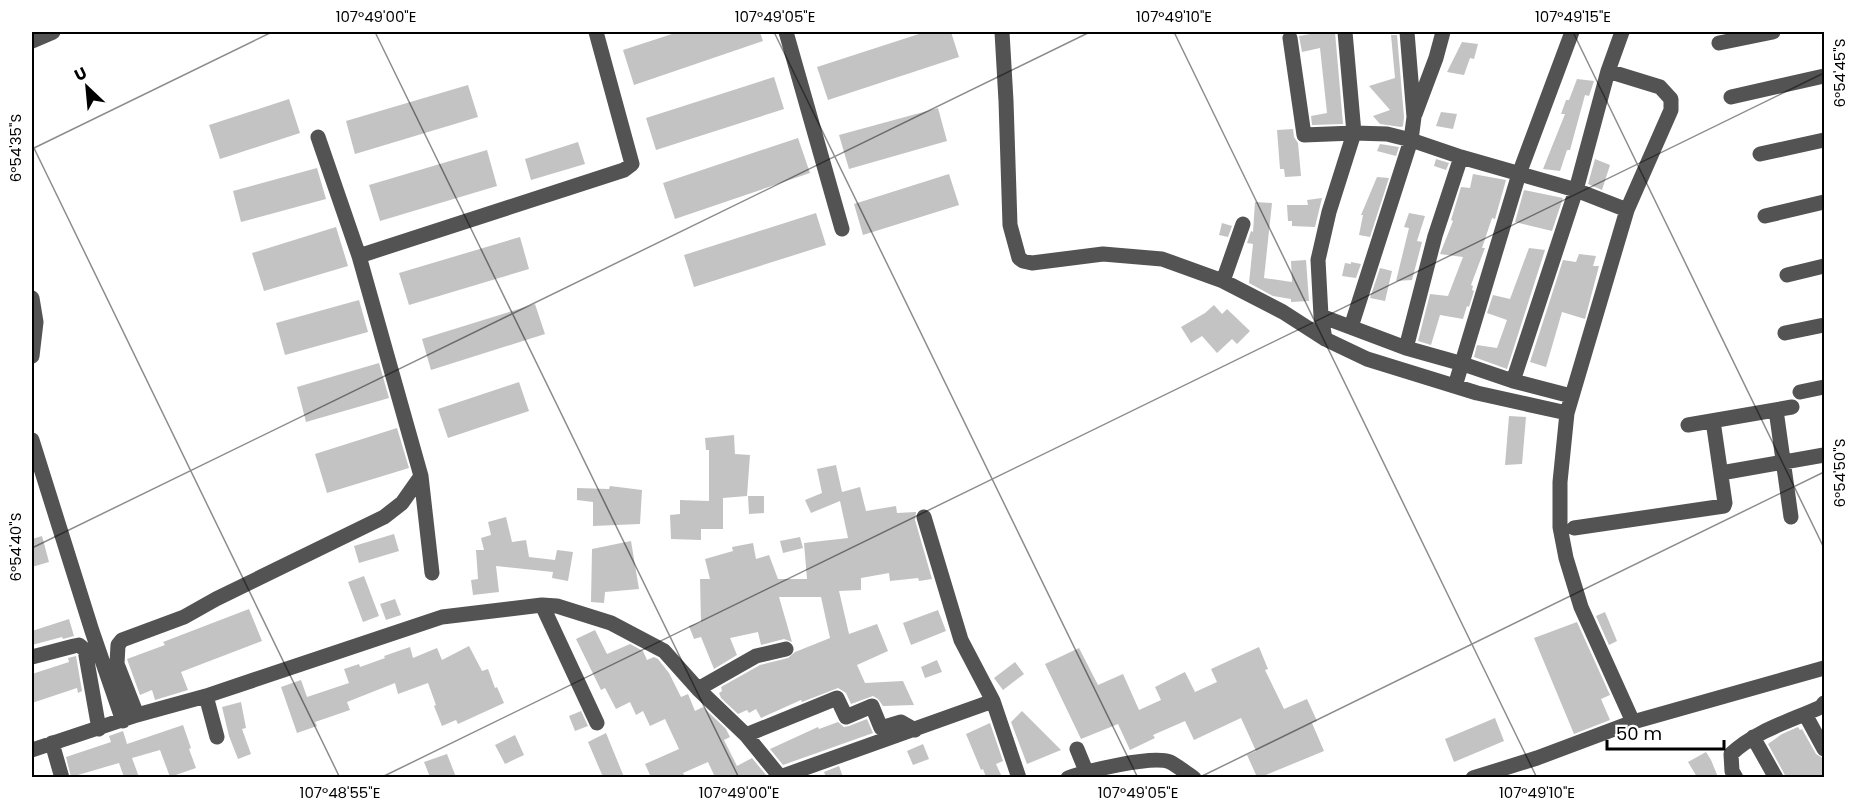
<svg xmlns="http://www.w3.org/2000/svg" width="1856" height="809" font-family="Poppins,sans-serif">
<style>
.building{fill:#c3c3c3}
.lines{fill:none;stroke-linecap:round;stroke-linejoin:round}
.minor{stroke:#535353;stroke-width:15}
.ticks{fill:none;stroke:#000;stroke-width:1.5;stroke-opacity:0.45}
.neatline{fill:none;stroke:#000;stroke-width:2}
.ticks-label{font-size:15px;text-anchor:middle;fill:#000}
</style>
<rect width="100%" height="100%" fill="#fff"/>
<path class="building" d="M678,32H760L763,41L634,85L623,50Z
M925,32H951L959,57L828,100L817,67Z
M1322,32H1335L1343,124L1312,125L1311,116L1327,113L1320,48L1302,52L1299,36Z
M1391,35H1397L1404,117L1403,126L1401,127L1380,124L1373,116L1390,110L1369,86L1395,78Z
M1462,42L1478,44L1474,59L1470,58L1464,75L1447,72Z
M774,77L784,109L656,150L646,118Z
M1577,79L1594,81L1589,96L1585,95L1570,150H1567L1560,171L1543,169L1565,114H1561L1566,100H1569Z
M468,85L478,117L355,154L346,121Z
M289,99L300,133L220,159L209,125Z
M938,108L947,141L849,169L839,135Z
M1441,112L1457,114L1453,129L1436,126Z
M1293,129L1294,137L1298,143L1301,176L1285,177L1284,169H1280L1277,130Z
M798,138L810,173L675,219L663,183Z
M578,142L585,164L531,180L525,159Z
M1380,144L1399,147L1396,156L1377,151Z
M487,150L497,186L380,221L369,185Z
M1436,159L1449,163L1446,170L1434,166Z
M1595,159L1610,165L1602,190L1588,184Z
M317,168L326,199L241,222L233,191Z
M949,174L959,205L863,235L854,204Z
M1473,174L1506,180L1495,219L1492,218L1482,248H1485L1471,285L1473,286L1472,290L1474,291L1469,307L1467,306L1463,319L1440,315L1431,345L1418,341L1430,294L1448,296L1463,257L1440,254L1453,221L1451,220L1461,187L1470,188Z
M1377,177L1389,178L1370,237L1359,235L1363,215H1361Z
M1524,190L1563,198L1552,231L1515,222Z
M1322,198L1315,227L1292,226V221H1288L1287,205H1308L1307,200Z
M1255,202L1272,203L1264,278L1292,282L1291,261L1306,260L1309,301L1291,302V299L1273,296L1249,283L1253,244L1247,243L1251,231L1253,232Z
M816,213L826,245L694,287L684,255Z
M1409,213L1425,216L1417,241L1422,242L1412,280L1396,281L1409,228L1404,227Z
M1222,223L1232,226L1228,237L1219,235Z
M336,227L348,266L264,291L252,253Z
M520,237L529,269L409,305L399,273Z
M1529,248L1545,250L1507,369L1474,357L1477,345L1497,348L1507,320L1487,313L1493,295L1510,299Z
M1579,254L1596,256L1593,266H1599L1585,319L1562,312L1546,367L1530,362L1563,260L1576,262Z
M1351,262L1361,264L1356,278L1342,276L1345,263L1351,264Z
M1380,268L1392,271L1385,301L1370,298Z
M359,300L368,332L285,355L276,323Z
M535,304L545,334L431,370L422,339Z
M1214,305L1222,314L1227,309L1250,331L1237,344L1232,339L1217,353L1202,336L1191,343L1181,327L1205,313Z
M379,363L389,398L306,422L297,387Z
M519,382L529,411L448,438L438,409Z
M1509,416L1526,417L1522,464L1505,465Z
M397,428L409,468L327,493L315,454Z
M734,435L735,454L750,455L747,496L723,498V529H701V540L671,539L670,515L680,514V500L709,501V450H706L705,438Z
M836,465L842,492L860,487L866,511L896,506L897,513L916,512L915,520L932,579L919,581L918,578L890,581L889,573L861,578V590L839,591L849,634L877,624L888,651L857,665L865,683L903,681L914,705L883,706L878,699L873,696L851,704L846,693L838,688L802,702L801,700L761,718L756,709L749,713L747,710L738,714L721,698L719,693L722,691L721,687L760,665L788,658L795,652L830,638L821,597H779L792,642L784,639L761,645L758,632L730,638L737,655L714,669L701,637L694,639L689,626L701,622L700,579H710L705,559L733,551L732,547L753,543L756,559L769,555L778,579H807L804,543L848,538L840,501L811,513L805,500L822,493L817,469Z
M610,486L642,490L640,524L593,526V502L577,500V488L609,489Z
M748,496H764V513L749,514Z
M506,517L512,542L526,540L529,557L555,560L557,550L573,552L568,581L552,578L553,572L496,566L499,592L473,595L471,580L478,579L476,550H484L481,538L491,535L488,522Z
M394,534L399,551L359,563L354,546Z
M42,536L49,562L32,567V539Z
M800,537L803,548L783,553L780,541Z
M631,541L639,589L605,592L604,603L591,602L592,549Z
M364,576L379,616L363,622L348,582Z
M395,599L401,615L386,620L380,604Z
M249,609L262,641L181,672L188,690L155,700L152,690L140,695L127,659L165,645L163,642Z
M938,610L946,631L911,645L903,623Z
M1605,612L1617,641L1609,645L1596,616Z
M69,619L74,636L63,639L62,637L32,645V631Z
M1577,622L1610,695L1601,699L1610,720L1574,734L1534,638Z
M595,630L607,654L630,644L643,651L647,660L654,657L658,659L669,673L681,697L688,694L695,711L703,707L726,729L730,737L724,740L737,766L752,758L767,776L715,777L708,762L683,773L685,777H651L645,764L679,749L665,719L650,726L643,711L636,715L630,702L616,709L605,688L601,690L576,639Z
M469,646L482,671L488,669L495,688L497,687L504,703L458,724L456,720L442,726L434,706L436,705L428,683L398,694L395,683L347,702L350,710L315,722L317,726L297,733L281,687L301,680L307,697L349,683L344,669L359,664L360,667L385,658L384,656L410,647L413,658L437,648L442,660Z
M1259,647L1268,669L1265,670L1284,709L1307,699L1317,721L1312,723L1324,751L1261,777H1257L1247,755L1256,751L1241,718L1194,740L1185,721L1153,735L1155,738L1130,750L1118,724L1081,739L1045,664L1079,648L1098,685L1123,674L1139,710L1161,700L1155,687L1185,672L1195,692L1217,682L1211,669Z
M76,656L82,691L78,693L77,688L32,703V674L69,662L68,658Z
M937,660L942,672L925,678L921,667Z
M1015,662L1024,674L1003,690L994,678Z
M241,702L246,728L242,729L251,754L238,759L229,736L222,707Z
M581,711L588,726L575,731L569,716Z
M1022,711L1061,750L1027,764L1011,722Z
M1495,718L1504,741L1454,762L1445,739Z
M867,719L873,733L783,765L770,749L818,727L819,729L838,722L844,727L849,726Z
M990,723L1003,761L996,764L1002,777H986L983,769L981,770L966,734Z
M183,725L191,748L189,749L196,768L170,777L160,750L132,758L139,777H124L119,763L71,777L66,757L111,742L109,736L123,731L127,744Z
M1798,727L1800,730L1802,729L1816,754L1824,759V777H1786L1768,744L1782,734Z
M606,733L624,777H603L588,742Z
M515,735L524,755L505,764L495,745Z
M923,744L929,759L913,765L907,751Z
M1706,752L1711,760L1718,777H1697L1688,762Z
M447,754L456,777H430L424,762Z
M839,766L843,777H826L824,772Z"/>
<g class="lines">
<path class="minor" d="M786,32L842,229
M1002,32L1006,101L1010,225L1019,258L1023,261L1032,263L1103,254L1162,259L1223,281L1283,312L1325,339L1367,359L1477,393L1567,413
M1290,38L1304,135L1354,133L1345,32
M32,41L53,32
M1719,43L1773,32
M1608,71L1660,87L1671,99V110L1627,210
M1731,97L1824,76
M1415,114L1436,58L1443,32
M318,137L359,256L421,476L432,573
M1760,154L1824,140
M1765,216L1824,202
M359,256L624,170L632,164L596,32
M1787,275L1824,266
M1223,281L1243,224
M32,298L36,322L32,356
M1321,316L1406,348L1463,364L1513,381L1571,396
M1351,327L1411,140L1414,117L1407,32
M1785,333L1824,325
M1325,339L1321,316L1318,260L1329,212L1354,133L1387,134L1411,140L1461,157L1576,190L1627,210L1567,413L1560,482V527L1566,558L1581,607L1633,722
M1406,348L1435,236L1461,157
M1513,381L1576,190L1608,71L1622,32
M1455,386L1519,174L1572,32
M1800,392L1824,387
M1776,410L1791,517
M1688,425L1792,407
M32,440L92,631L123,721
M1721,473L1824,455
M924,517L961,640L993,701
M1574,528L1724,506L1725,503L1713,421
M542,605L597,723
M32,657L74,646L79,645L85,650L99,729
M698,689L756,656L786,649
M206,696L217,737
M1805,714L1824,749
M137,715L117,664L118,645L122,640L184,617L216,599L384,517L402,503L421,476
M746,735L837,698L846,717L872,706L881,728L901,722L915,730
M1753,737L1776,778
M52,743L62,778
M1077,749L1086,771
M32,750L137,715L206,696L442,617L542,605L557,606L611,623L664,651L698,689L746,735L781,778
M780,777L993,701L1019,778
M1068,778C1087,771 1152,755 1170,762C1178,766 1186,773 1194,778
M1473,778L1537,758L1633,722L1824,668
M1736,778L1732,771L1731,754C1755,731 1790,721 1821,707L1824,703"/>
</g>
<path class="ticks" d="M375,32L739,778M774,32L1138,778M1174,32L1537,778M1573,32L1824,548M32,144L340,778M32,149L272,32M32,548L1090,32M380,778L1824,73M1198,778L1824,472"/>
<rect width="1856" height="809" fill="none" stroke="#ffffff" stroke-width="66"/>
<g transform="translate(87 87) rotate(334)" stroke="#ffffff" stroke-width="4.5" paint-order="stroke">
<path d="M0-4.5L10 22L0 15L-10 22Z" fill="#000000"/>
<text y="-9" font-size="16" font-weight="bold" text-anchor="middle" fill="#000000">U</text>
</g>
<path d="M1607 740v9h117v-9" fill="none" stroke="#000000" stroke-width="3"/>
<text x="1616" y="740" font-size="18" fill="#000000" stroke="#ffffff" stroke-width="4.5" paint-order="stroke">50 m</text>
<rect x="33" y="33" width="1790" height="743" class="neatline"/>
<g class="ticks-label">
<text x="376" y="22">107°49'00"E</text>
<text x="775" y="22">107°49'05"E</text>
<text x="1174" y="22">107°49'10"E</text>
<text x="1573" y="22">107°49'15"E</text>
<text transform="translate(1840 73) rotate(-90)" y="5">6°54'45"S</text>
<text transform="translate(16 148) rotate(-90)" y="5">6°54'35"S</text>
<text transform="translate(1840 473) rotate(-90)" y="5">6°54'50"S</text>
<text transform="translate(16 547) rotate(-90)" y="5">6°54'40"S</text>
<text x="340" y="798">107°48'55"E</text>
<text x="739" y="798">107°49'00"E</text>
<text x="1138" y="798">107°49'05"E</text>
<text x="1537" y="798">107°49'10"E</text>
</g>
</svg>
